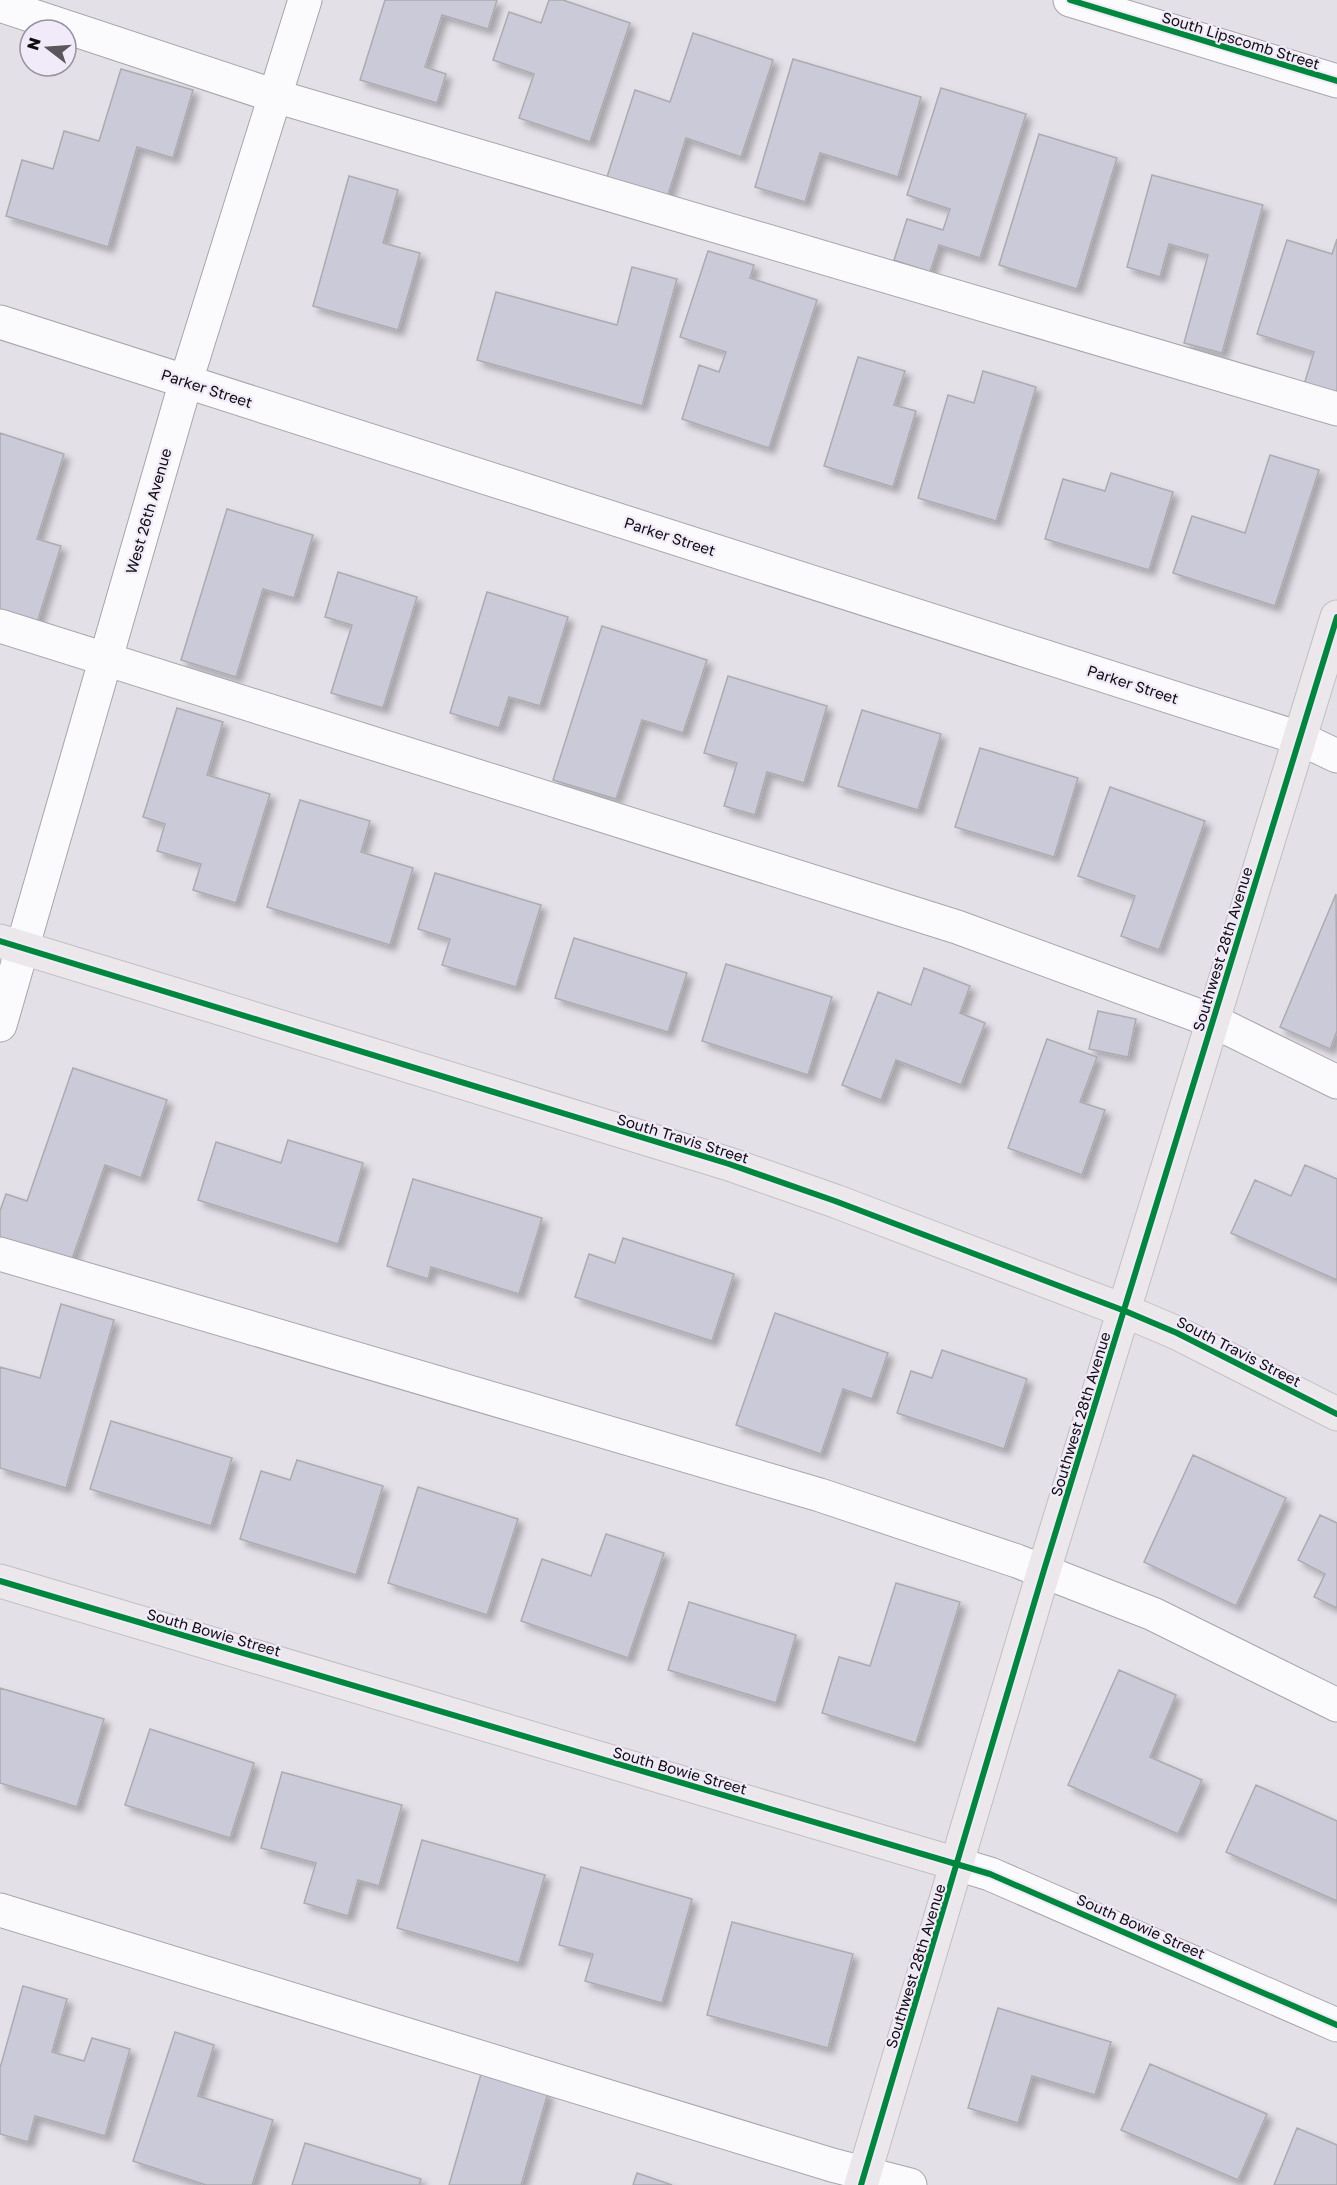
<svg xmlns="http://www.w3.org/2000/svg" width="1337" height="2185" font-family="'Golos Text',sans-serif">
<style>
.building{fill:#cbcad8;stroke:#acabb0;stroke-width:1.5;filter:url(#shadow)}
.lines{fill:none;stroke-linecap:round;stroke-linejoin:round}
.minor-casing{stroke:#a8a5aa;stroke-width:35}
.major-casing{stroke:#c1bfc3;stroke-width:35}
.minor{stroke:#fbfafc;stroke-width:33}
.major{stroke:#ebe7eb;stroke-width:33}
.cycleway-casing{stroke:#f1eaf8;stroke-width:10}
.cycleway{stroke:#00873e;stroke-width:6}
.labels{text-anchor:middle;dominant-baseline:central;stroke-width:4.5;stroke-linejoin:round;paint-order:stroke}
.street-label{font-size:15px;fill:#0f0d11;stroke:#f1eaf8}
</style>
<defs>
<filter id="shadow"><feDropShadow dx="5.5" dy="5.5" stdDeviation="3" flood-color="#0004"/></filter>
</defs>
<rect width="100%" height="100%" fill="#e4e0e8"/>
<path class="building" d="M385,0H497L488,29L442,15L425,67L446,74L437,103L360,80Z
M549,0H563L630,23L590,142L519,118L534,74L493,60L509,12L541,23Z
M693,33L773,60L741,157L686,138L667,198L607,177L635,90L670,102Z
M793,59L921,97L898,177L820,153L805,202L755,187Z
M121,69L193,90L173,158L137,147L108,247L6,216L22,160L53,169L64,131L99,141Z
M941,88L1026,114L980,258L939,245L930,272L894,260L907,219L943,230L950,209L907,195Z
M1039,134L1117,158L1077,289L999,265Z
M1152,175L1263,205L1222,353L1184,343L1208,255L1169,244L1160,277L1127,267Z
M349,176L398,190L383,243L420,253L398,330L313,306Z
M1337,239V399L1303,388L1314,352L1257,334L1287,240L1332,254Z
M708,251L754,265L750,278L817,300L769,448L682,419L699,365L719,372L726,352L680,337Z
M632,267L677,279L642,406L477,360L496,292L617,325Z
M858,357L905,371L894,405L916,411L893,487L824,466Z
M983,371L1036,387L996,521L918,498L948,395L974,403Z
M0,433L64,454L37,539L61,546L36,626L0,614Z
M1270,455L1319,470L1275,606L1173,573L1192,516L1245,533Z
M1111,473L1173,492L1149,570L1045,539L1063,479L1105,491Z
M227,509L313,535L294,598L263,589L236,677L181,660Z
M338,572L417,597L383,708L331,693L352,625L325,617Z
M487,592L568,617L540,706L509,697L499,728L450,713Z
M602,626L707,660L683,733L642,720L616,799L553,780Z
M728,676L827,706L804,783L767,772L755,815L724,806L737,763L704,753Z
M177,708L223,722L207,775L270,794L236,903L193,890L201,864L157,851L165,824L143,817Z
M862,710L941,734L918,810L838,786Z
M980,748L1078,778L1054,857L955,827Z
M1110,787L1205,821L1159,950L1121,936L1135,896L1078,876Z
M300,800L370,821L361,852L413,868L390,945L267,907Z
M435,873L541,905L516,987L442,965L450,939L418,929Z
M1336,894L1337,1031L1330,1049L1280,1027Z
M574,938L687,973L668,1032L555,998Z
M726,964L832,997L808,1075L702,1041Z
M924,968L970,986L960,1013L985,1023L961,1085L896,1060L881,1100L842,1085L878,992L911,1005Z
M1098,1011L1136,1019L1128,1057L1089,1049Z
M1047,1039L1097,1057L1080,1102L1105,1110L1082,1175L1008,1148Z
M73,1068L167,1100L141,1178L105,1165L71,1262L0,1237V1211L6,1194L27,1201Z
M288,1140L363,1163L338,1244L198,1200L216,1142L281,1163Z
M1305,1165L1337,1179V1280L1231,1233L1255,1180L1291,1196Z
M413,1179L542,1218L519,1294L431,1267L428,1279L387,1266Z
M623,1238L734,1274L712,1341L575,1297L589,1254L615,1263Z
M61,1304L114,1320L66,1488L0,1468V1367L40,1378Z
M775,1313L888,1353L872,1399L843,1389L821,1454L736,1425Z
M942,1350L1027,1379L1004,1449L897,1413L911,1371L932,1378Z
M111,1421L232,1458L211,1526L90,1489Z
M1193,1455L1286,1498L1236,1606L1144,1562Z
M297,1460L383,1486L356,1575L240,1539L261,1471L290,1480Z
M418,1487L518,1519L487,1615L388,1583Z
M1320,1515L1337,1523V1608L1314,1597L1325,1574L1298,1560Z
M606,1534L664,1553L628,1658L521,1621L542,1559L591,1576Z
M896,1583L960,1602L916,1743L822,1713L839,1657L870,1666Z
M689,1602L796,1635L776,1703L668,1670Z
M1119,1670L1176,1695L1150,1757L1202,1780L1178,1834L1068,1785Z
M0,1688L104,1719L77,1807L0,1783Z
M150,1729L254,1763L230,1838L125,1805Z
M282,1772L402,1805L379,1886L358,1880L348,1916L304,1903L316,1863L261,1848Z
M1256,1785L1337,1821V1901L1226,1852Z
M422,1840L545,1875L519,1963L397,1928Z
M581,1867L692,1899L662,2003L585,1981L593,1954L559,1945Z
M732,1922L853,1954L828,2048L707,2015Z
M23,1986L67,1999L52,2052L84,2061L92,2038L130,2049L105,2136L35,2116L28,2142L0,2134V2068Z
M998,2008L1111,2042L1095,2095L1032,2076L1018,2123L968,2108Z
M175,2032L214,2045L198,2096L273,2120L252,2185H206L133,2161Z
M1150,2064L1267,2114L1238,2180L1121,2130Z
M481,2074L548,2093L521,2185H449Z
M1297,2128L1337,2145V2185H1274Z
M305,2143L421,2179L419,2185H292Z
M637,2173L672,2185H633Z"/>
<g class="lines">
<defs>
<path id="minor" d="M1070,0L1337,81
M0,5L275,96L1337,409
M0,322L1299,738L1337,756
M0,626L957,927L1213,1021L1337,1082
M0,1025L186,381L305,0
M0,1254L820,1495L1017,1561L1153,1614L1337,1705
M957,1864L990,1874L1337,2025
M0,1910L832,2165L910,2185"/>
<path id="major" d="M0,941L729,1164L835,1201L1125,1311L1177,1333L1337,1414
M0,1581L957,1864
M861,2185L1044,1570L1337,617"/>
</defs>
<use href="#minor" class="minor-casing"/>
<use href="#major" class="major-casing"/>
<use href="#minor" class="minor"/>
<use href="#major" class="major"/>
<defs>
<path id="cycleway" d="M1070,0L1337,81
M0,941L729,1164L835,1201L1125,1311L1177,1333L1337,1414
M0,1581L990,1874L1337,2025
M861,2185L1044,1570L1337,617"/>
</defs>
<use href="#cycleway" class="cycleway-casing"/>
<use href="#cycleway" class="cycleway"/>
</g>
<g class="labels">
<g class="street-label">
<text transform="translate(1241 40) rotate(17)">South Lipscomb Street</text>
<text transform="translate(207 388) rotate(18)">Parker Street</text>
<text transform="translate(148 511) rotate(-74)">West 26th Avenue</text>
<text transform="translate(670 536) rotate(18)">Parker Street</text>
<text transform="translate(1133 684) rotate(18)">Parker Street</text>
<text transform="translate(1222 949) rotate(-73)">Southwest 28th Avenue</text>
<text transform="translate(683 1138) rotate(17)">South Travis Street</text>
<text transform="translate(1239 1351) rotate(27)">South Travis Street</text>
<text transform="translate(1080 1414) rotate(-73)">Southwest 28th Avenue</text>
<text transform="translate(214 1632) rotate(16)">South Bowie Street</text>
<text transform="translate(680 1770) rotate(16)">South Bowie Street</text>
<text transform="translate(1141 1926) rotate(24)">South Bowie Street</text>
<text transform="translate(915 1966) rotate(-73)">Southwest 28th Avenue</text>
</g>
</g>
<g transform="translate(48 48) rotate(287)"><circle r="28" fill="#f1eaf8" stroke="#97929c" stroke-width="1.5"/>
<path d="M0-4.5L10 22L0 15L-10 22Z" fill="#5a575c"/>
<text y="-9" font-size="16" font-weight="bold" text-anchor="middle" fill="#0f0d11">N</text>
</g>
</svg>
